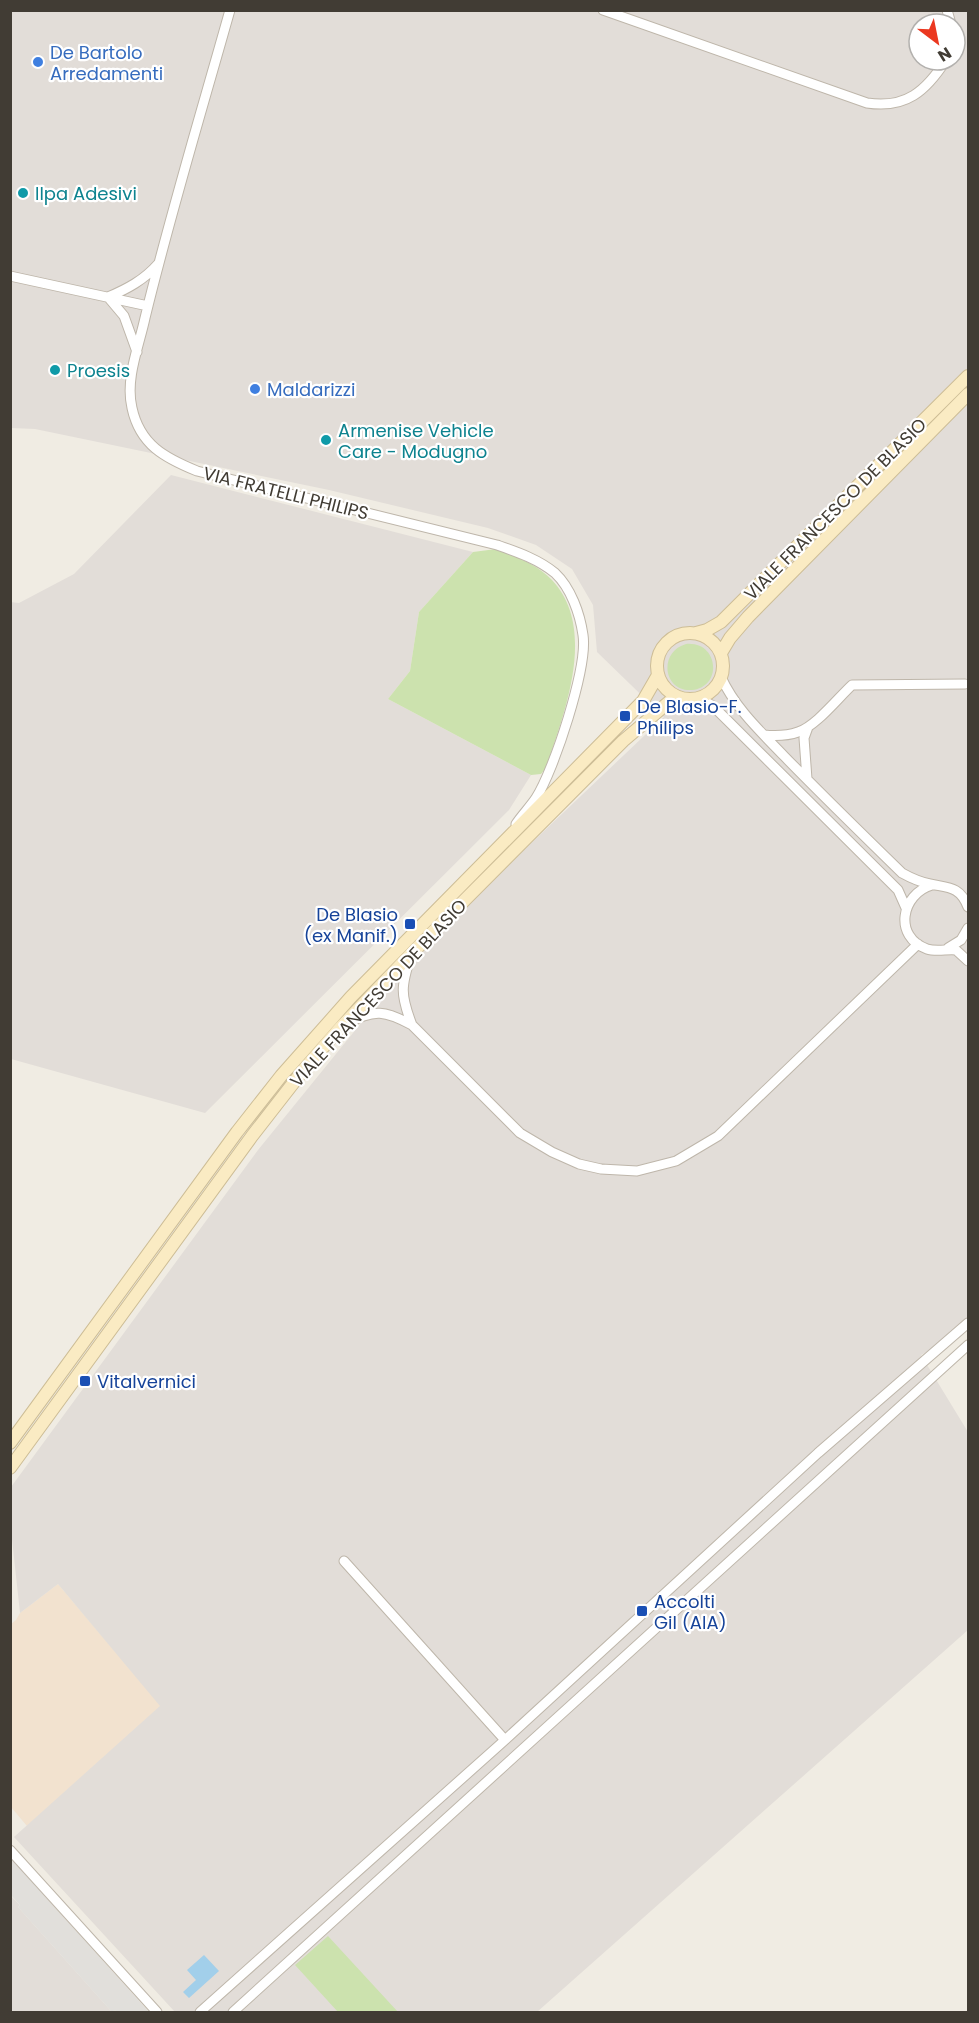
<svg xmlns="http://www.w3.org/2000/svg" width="979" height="2023" font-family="Poppins,sans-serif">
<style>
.commercial{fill:#f2e2cf}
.industrial{fill:#e2ddd8;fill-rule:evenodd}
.green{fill:#cce2ae}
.parking{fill:#e1dfdb}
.water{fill:#a2cfea}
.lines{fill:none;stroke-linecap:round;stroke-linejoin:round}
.street-casing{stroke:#beb6aa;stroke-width:11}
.secondary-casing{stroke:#cdbd96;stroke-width:14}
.street{stroke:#fff;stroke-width:9}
.secondary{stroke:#faebc3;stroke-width:12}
.shop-dot{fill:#3f7fe0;stroke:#fff;stroke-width:2}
.culture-dot{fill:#0f9aa8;stroke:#fff;stroke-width:2}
.transit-dot{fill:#1a4fb4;stroke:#fff;stroke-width:2}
.labels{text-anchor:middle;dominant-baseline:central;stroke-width:4.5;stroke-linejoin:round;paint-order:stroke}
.shop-label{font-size:18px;fill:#366cbe;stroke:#fff;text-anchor:start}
.culture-label{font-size:18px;fill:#0d838f;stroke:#fff;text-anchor:start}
.street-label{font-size:18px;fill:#413c34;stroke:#fff}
.transit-label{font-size:18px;fill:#164399;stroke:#fff;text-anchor:start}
</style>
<rect width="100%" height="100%" fill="#f0ece3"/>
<path class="commercial" d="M58,1584L161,1706L27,1826L11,1807L10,1625L16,1620L20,1613Z"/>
<path class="industrial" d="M10,11H968V1329L921,1355L968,1432V1630L537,2012H175L14,1837L160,1706L58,1584L20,1613L11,1530V1487L258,1150L426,943L664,717L597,652L593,605L572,569L536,545L488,528L329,490L35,429L11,428ZM919,24H955V60H919Z
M171,475L473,552L419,612L410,671L388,699L531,775L509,810L205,1113L11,1059L10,602L19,603L74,574Z
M10,1895L20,1905L18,1907L112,2012L115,2010L118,2012H11Z"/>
<path class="green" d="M496,549C516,557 537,564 552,580C598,629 564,713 546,768L541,774L531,775L388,699L410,671L419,612L473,552Z
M686,644C719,641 723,687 692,690C663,692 658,652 686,644Z
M328,1936L398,2012H338L295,1965Z"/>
<path class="parking" d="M11,1860H12L149,2012H118L115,2010L112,2012L18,1907L20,1905L11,1895Z"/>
<path class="water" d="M204,1955L219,1971L189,1998L183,1992L196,1980L187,1970Z"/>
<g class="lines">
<defs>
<path id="street" d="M230,10C201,113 170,215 145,318C139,346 125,379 132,408C140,445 165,458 197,471L497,545C517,552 538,559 555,573C571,588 580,614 583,635C588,667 554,770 536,798C530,807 522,815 516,824
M603,10L867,103C906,109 926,91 946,60
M947,10L951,24
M10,276L148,306
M137,352L124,316L108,297C127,289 144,280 158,264
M721,677C735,708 761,732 784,756C823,796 863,835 902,873C911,878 920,882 930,884C948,888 960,886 968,907
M699,698L713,706L898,890L906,908
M764,735C775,736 787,736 798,732C816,726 837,699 852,685L965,684
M807,779L804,738L808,727
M932,885C901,894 893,937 927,949C936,952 947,949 956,950L968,961
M948,948L961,940L968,928
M411,955C401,986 400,994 412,1025
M347,1024C374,1008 386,1011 412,1025L520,1133L552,1152L579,1164L601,1169L637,1171L676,1161L718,1136L918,944
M344,1561L505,1740
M10,1850L157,2012
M200,2012L505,1740L818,1453L968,1323
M233,2012L968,1345"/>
<path id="secondary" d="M696,633L707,630L721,622L968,376
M657 666a33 33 0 1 1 66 0a33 33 0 1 1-66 0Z
M721,653L730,638L748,617L968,394
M10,1443L237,1132L281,1076L351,997L643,701L658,675
M10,1468L252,1136L305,1068L340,1028L411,954L623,741L676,696"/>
</defs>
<use href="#street" class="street-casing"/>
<use href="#secondary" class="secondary-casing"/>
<use href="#street" class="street"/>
<use href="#secondary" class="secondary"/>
</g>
<g class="shop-dot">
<circle cx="38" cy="62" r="6"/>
<circle cx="255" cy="389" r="6"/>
</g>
<g class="culture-dot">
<circle cx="23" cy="193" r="6"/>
<circle cx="55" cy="370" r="6"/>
<circle cx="326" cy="440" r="6"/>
</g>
<g class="transit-dot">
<rect x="619" y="710" width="12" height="12" rx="3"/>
<rect x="404" y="918" width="12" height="12" rx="3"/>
<rect x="79" y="1375" width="12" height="12" rx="3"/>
<rect x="636" y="1605" width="12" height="12" rx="3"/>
</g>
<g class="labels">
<g class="shop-label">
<text x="50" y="52">De Bartolo<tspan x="50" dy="21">Arredamenti</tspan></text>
<text x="267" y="389">Maldarizzi</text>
</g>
<g class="culture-label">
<text x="35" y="193">Ilpa Adesivi</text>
<text x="67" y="370">Proesis</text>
<text x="338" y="430">Armenise Vehicle<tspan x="338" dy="21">Care - Modugno</tspan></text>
</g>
<g class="street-label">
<text transform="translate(286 493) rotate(14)">VIA FRATELLI PHILIPS</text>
<text transform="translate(835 509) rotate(-45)">VIALE FRANCESCO DE BLASIO</text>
<text transform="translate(378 993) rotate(-47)">VIALE FRANCESCO DE BLASIO</text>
</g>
<g class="transit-label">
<text x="637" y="706">De Blasio-F.<tspan x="637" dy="21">Philips</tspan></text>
<text x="398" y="914" text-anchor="end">De Blasio<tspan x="398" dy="21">(ex Manif.)</tspan></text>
<text x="97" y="1381">Vitalvernici</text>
<text x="654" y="1601">Accolti<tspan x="654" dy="21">Gil (AIA)</tspan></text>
</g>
</g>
<rect width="979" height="2023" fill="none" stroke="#413c34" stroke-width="24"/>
<g transform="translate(937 42) rotate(148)"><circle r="28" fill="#ffffff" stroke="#b3b1ae" stroke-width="1.5"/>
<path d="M0-4.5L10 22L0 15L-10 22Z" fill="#eb3820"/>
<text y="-9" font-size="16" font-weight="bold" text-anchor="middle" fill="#413c34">N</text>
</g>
</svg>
